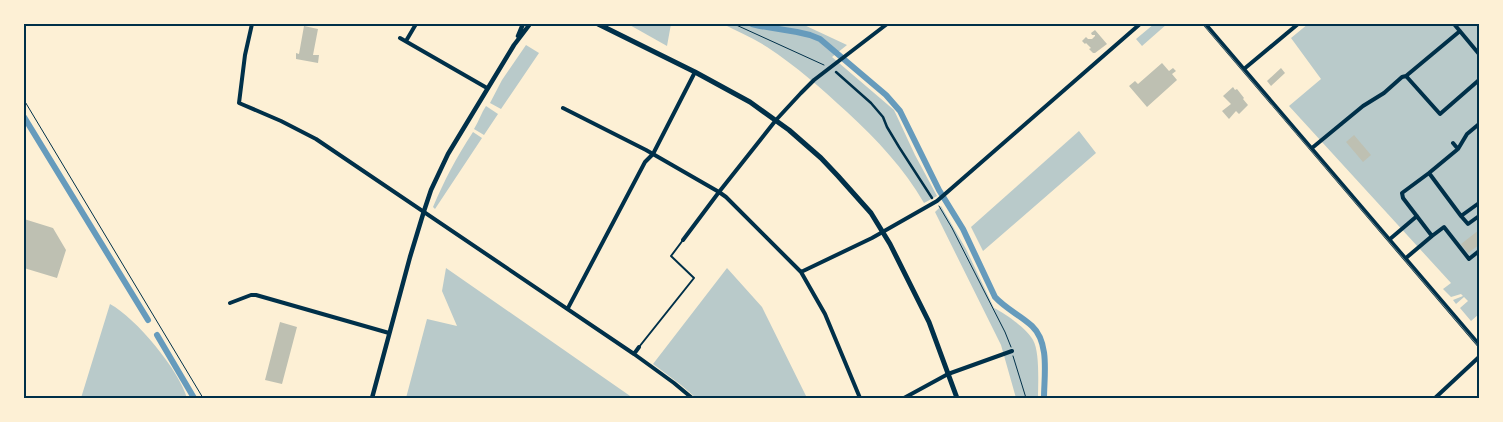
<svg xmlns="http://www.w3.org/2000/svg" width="1503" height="422" font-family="'Work Sans',sans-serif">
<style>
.green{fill:#b9caca}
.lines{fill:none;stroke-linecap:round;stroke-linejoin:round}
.canal{stroke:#669bbc;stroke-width:6}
.building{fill:#bec0b2}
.path{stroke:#003049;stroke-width:1}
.service{stroke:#003049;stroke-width:2}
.pedestrian{stroke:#003049;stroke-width:2.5}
.minor{stroke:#003049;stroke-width:4}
.tertiary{stroke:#003049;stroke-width:4.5}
.secondary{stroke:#003049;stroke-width:5}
.tram{stroke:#657d81;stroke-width:1}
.neatline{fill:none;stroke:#003049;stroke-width:2}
</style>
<rect width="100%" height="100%" fill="#fdf0d5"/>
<path class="green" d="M628,24H671L667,46Z
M723,24H742L744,26L758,24H802L847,45L832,57L894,110L915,155L937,196L924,203C904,168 877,140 847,112C822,89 796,66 767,47C753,38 737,31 723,24Z
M1154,24H1167L1142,46L1136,39Z
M1308,24H1479V314L1471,321L1460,308L1468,301L1464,297L1456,304L1453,300L1463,296L1461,294L1451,297L1443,289L1451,283L1289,106L1321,79L1291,38Z
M526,45L539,53L501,109L490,103L502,80Z
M486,106L498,114L484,135L474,129C479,121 481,113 486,106Z
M1079,131L1096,153L983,251L971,227Z
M473,132L482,138L435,209L433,207C445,179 456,158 473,132Z
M941,206L966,249L994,308C1006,314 1026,328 1033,340C1040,352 1038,384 1038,398H1016L1001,345L935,212Z
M446,268L633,398H406L427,319L457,326L442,291Z
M727,268L762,307L807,398H696L681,385L653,364Z
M110,304C136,318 179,370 187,398H81Z"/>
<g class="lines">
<path class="canal" d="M752,24L760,26L797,32L810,35L820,39L886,95L900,111L939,190L963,229L995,297C1006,309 1020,315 1032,326C1050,343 1044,376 1044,398
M24,117L148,320
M157,335L194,398"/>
</g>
<path class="building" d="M304,26L318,29L313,55H319L318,63L296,59V53L299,54Z
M1095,30L1107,44L1095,53H1093L1089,49L1091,48L1086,43L1085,44L1082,41L1086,37L1088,39H1092L1095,36V35H1092L1091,33Z
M1162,63L1169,71L1173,68L1176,71L1172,74L1177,80L1147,107L1129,86L1135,81L1138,84Z
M1281,68L1285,73L1271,86L1267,81Z
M1233,87L1235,90L1237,89L1244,98L1243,99L1248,105L1239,114L1236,111L1229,119L1222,111L1231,104L1223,96Z
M1354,135L1371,155L1363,162L1346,142Z
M24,219L53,228L66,250L57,278L24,268Z
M1479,230V245L1468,253L1461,244Z
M280,322L297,327L282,384L265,380Z"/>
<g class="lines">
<path class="path" d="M734,24L824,65
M24,100L203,398
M939,206L952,228L1005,332L1011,347
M1013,356L1026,398"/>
<path class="service" d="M639,347L694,278L671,256L683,240"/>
<path class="pedestrian" d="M836,72L871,103
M871,103L883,117L887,127L899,147L932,198"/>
<path class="minor" d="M252,24L245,55L239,103L281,121L316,139L634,354L674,383L692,398
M1454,24L1479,54
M1460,31L1406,76L1440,114L1479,80
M400,38L487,88
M406,41L416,24
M1244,69L1298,24
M563,108L646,150L719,192L726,197L801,272L825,314L860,398
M1312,148L1363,106L1384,93L1402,77L1406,76
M1458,149L1467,134L1479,124
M1429,173L1461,216L1479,203
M1461,216L1468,224L1479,216
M1432,236L1444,227L1469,259L1479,251
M1390,239L1417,216
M683,240L719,192L776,120L801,93L814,80L887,24
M1406,258L1432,236L1403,198L1402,193L1429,173L1458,149L1453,143
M801,272L872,238L937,201L1140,24
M230,303L251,295H256L389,333
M568,308L645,162L653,154L695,72
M634,354L639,347
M904,398L948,374L1012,351
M1435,398L1479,357"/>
<path class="tertiary" d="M1205,24L1479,345
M518,36L523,24
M372,398L410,257L424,211L431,190L448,154L514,45L530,24"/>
<path class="secondary" d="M598,24L695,72L750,102L789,130L821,158L838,176L871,213L890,244L929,322L957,398"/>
<path class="tram" d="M1203,24L1479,347"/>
</g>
<rect width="1503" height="422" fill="none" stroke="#fdf0d5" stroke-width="50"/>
<rect x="25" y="25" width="1453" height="372" class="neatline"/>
</svg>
